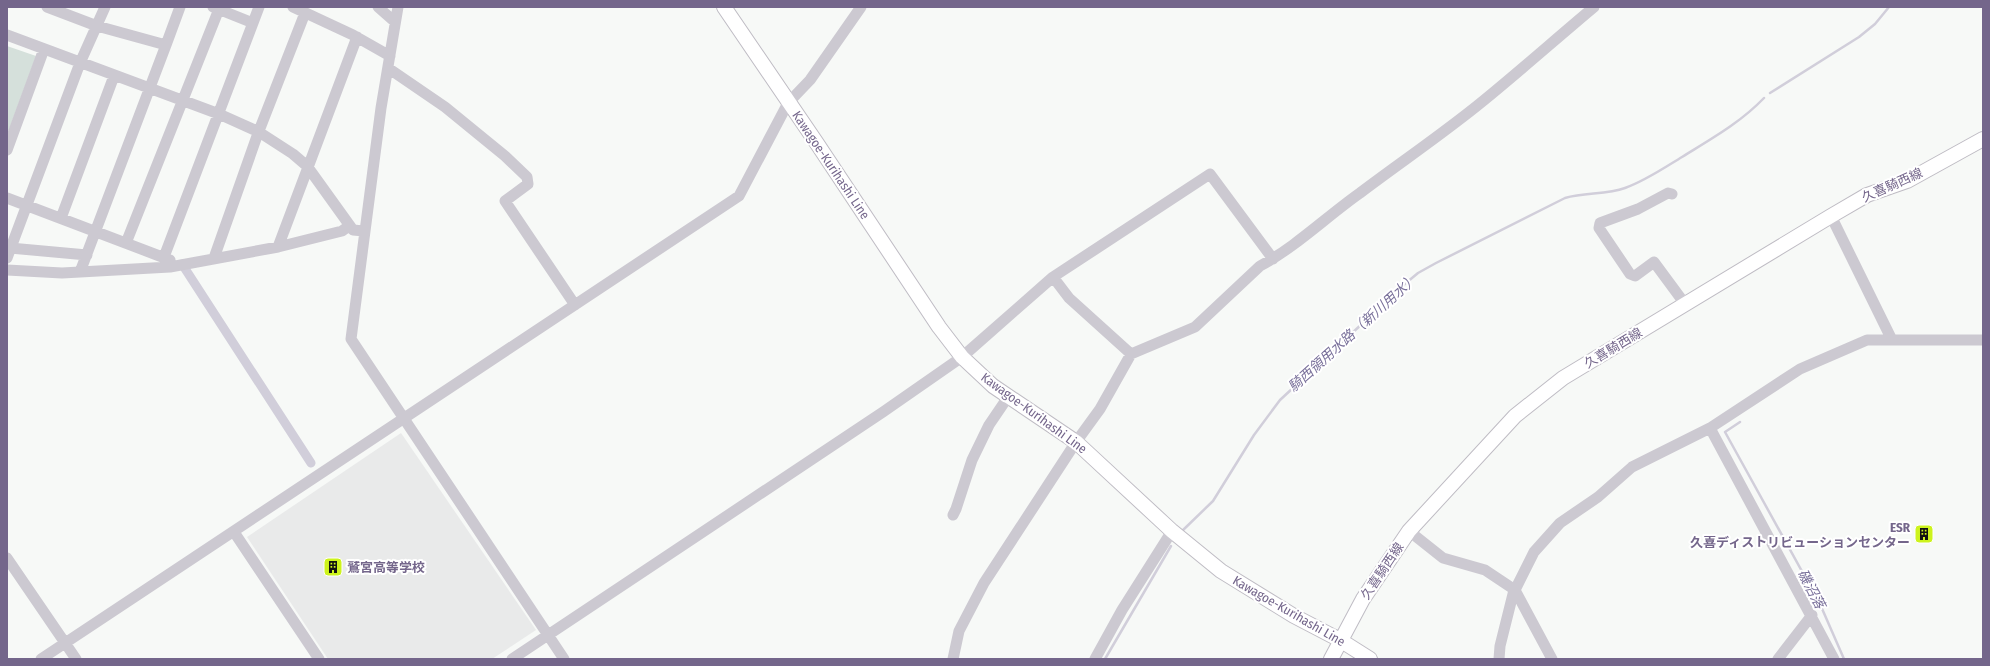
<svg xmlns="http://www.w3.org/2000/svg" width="1990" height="666" font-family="'Fira Sans Condensed','Noto Sans JP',sans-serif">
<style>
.built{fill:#e9eaea}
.green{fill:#d5e0db}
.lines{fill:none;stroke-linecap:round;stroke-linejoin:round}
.stream{stroke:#d1ceda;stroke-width:2.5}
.canal{stroke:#d1ceda;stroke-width:9}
.major-casing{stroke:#bfbcc4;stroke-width:16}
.minor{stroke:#ccc9d1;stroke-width:11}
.major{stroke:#fff;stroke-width:14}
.labels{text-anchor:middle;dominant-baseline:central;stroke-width:4;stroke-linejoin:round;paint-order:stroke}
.street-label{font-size:13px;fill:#74668b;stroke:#fff}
.poi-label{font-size:13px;font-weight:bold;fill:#74668b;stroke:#fff;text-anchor:end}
.water-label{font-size:14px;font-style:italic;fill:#7a719b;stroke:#fff}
</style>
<rect width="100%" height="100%" fill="#f7f9f7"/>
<path class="built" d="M401,433L536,630L492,659H328L247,537Z"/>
<path class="green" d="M7,46L36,56L7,135Z"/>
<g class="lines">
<path class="stream" d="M1770,93L1859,37L1875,24L1889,7
M1740,422L1725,432L1820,604L1844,659
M1181,532L1213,501L1254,435L1280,400L1406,283L1418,273L1436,263L1565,198C1585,192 1606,195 1625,188C1645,181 1664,168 1682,157C1711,139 1740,123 1764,98
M1105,659L1171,546"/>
<path class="canal" d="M182,264L311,463"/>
<defs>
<path id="major" d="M724,7L816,142L939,327L962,357L993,386L1076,442L1172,531L1221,571L1294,616L1340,640L1370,659
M1331,659L1363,599L1409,531L1515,416L1563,378L1831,216L1867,195L1907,181L1983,139"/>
</defs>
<use href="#major" class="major-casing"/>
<path class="minor" d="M47,7L97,26L166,45L180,7
M213,7L253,23
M293,7L353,35L390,56
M378,7L395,22
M398,7L381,108L351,339L564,659
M7,35L219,114L259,132L293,154L307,166L353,230L364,231
M388,68L445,107L505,156L527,177L528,184L505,201L575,305
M7,150L44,49
M1672,194L1668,193L1638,209L1600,223L1599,228L1630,274L1635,276L1654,262L1685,304
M7,198L170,260
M1831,216L1892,340
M61,218L114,76
M126,243L219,9
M278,247L357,37
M10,248L87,255
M164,257L259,7
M7,258L80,63L105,7
M214,258L257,136L305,13
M7,270L62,273L170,267L278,247L342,231L349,226
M80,272L166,45
M1053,277L1069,298L1131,354
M1710,428L1834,659
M953,515L956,509L972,460L989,425L1008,397
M1409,531L1443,558L1485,570L1515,590L1552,659
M234,532L319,659
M7,558L76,659
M41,659L739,196L788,103L810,80L861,7
M512,659L883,412L962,357L1053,277L1210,174L1273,259
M953,659L959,631L984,583L1076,442L1100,409L1131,354L1195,327L1260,266C1297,246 1326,217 1360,193C1401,162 1444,133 1483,101C1521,70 1557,38 1594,7
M1095,659L1122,610L1172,531
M1499,659L1500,646L1513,594L1534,552L1560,523L1598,497L1632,467L1710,428L1800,369L1867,340H1983
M1778,659L1812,615"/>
<use href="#major" class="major"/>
</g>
<defs>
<symbol id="building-square" viewBox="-11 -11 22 22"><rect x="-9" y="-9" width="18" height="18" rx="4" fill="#cdf31d" stroke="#fff"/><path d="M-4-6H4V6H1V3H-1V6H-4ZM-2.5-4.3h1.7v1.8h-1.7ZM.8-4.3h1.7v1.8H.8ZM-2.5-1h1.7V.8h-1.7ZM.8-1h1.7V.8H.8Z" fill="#111"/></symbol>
</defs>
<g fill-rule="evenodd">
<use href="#building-square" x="1913" y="523" width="22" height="22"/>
<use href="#building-square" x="322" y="556" width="22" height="22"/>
</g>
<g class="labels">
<g class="street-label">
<text transform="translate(831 165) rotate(56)">Kawagoe-Kurihashi Line</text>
<text transform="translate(1892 185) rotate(-24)">久喜騎西線</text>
<text transform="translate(1613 348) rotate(-31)">久喜騎西線</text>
<text transform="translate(1034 413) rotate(36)">Kawagoe-Kurihashi Line</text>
<text transform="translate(1382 571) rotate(-56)">久喜騎西線</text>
<text transform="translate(1289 611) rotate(30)">Kawagoe-Kurihashi Line</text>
</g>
<g class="poi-label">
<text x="1910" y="527">ESR<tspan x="1910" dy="15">久喜ディストリビューションセンター</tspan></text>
<text x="347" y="567" text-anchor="start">鷲宮高等学校</text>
</g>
<g class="water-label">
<text transform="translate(1353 333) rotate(-42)">騎西領用水路（新川用水）</text>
<text transform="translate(1811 589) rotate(62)">磯沼落</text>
</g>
</g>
<rect width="1990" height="666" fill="none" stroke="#74668b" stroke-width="16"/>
</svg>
